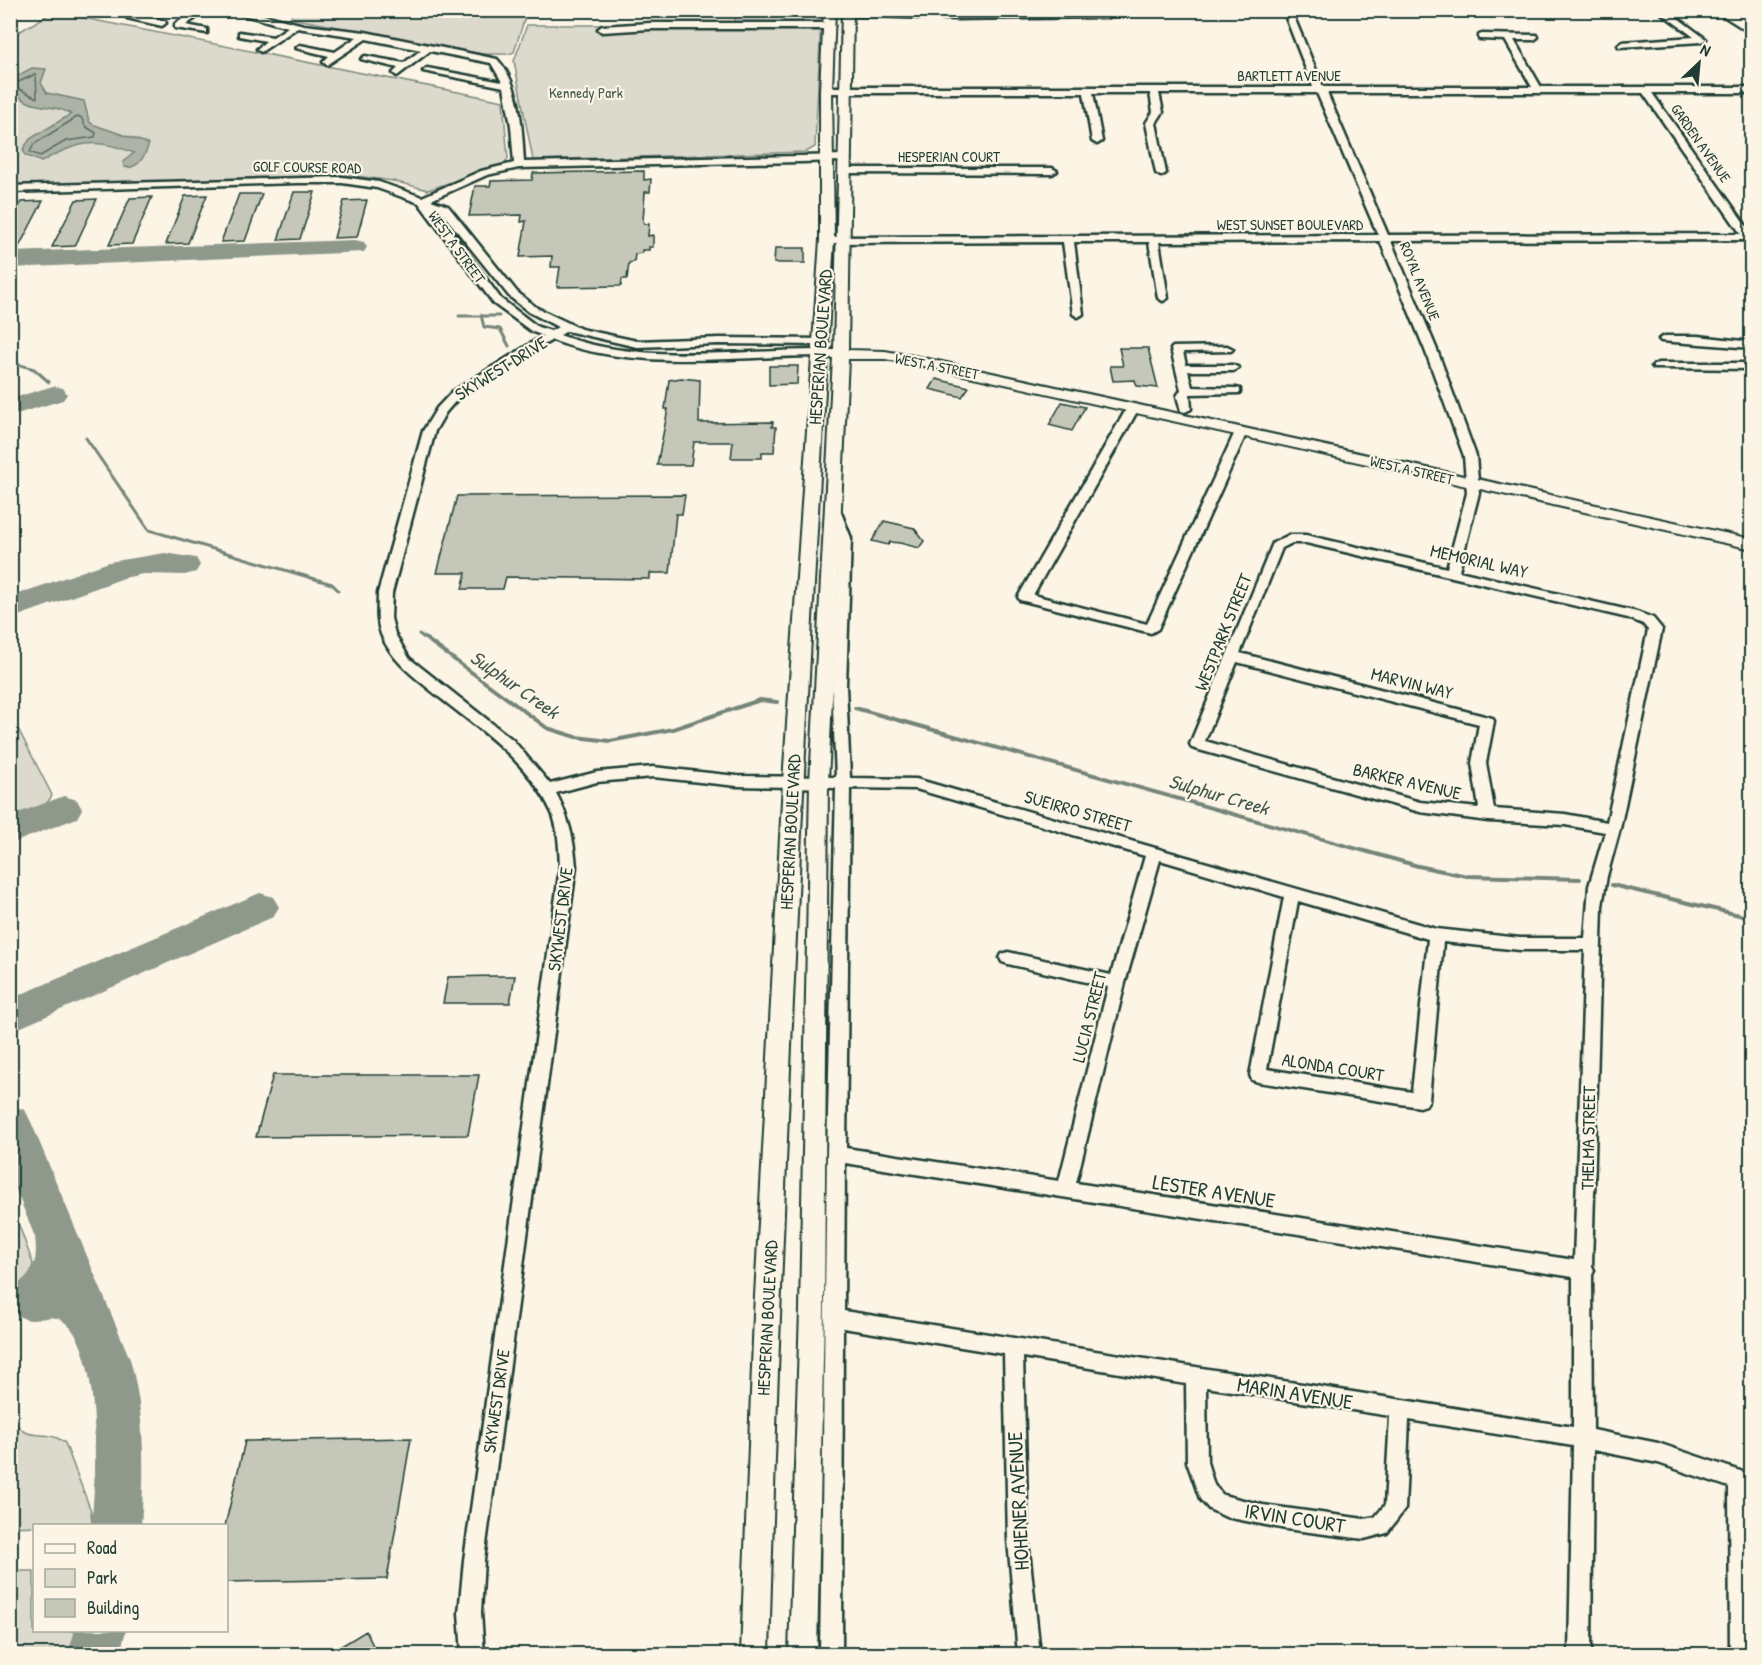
<svg xmlns="http://www.w3.org/2000/svg" width="1762" height="1665" font-family="'Patrick Hand',sans-serif">
<style>
.green{fill:#dcdacc;stroke:#7e8c80;stroke-width:1.5}
.water{fill:#aeb3a7;stroke:#758479;stroke-width:1.5}
.lines{fill:none;stroke-linecap:round;stroke-linejoin:round}
.shore{stroke:#586c62;stroke-width:1.5}
.stream-far1{stroke:#758479;stroke-width:3}
.stream{stroke:#758479;stroke-width:4}
.taxiway{fill:#8e998c;fill-rule:evenodd}
.building{fill:#c5c7b9;stroke:#1f3d34;stroke-width:1.5}
.minor-casing{stroke:#1f3d34;stroke-width:5}
.major-casing{stroke:#1f3d34;stroke-width:4}
.highway-casing{stroke:#1f3d34;stroke-width:5}
.minor{fill:#fcf5e5;fill-rule:evenodd}
.major{fill:#fcf5e5;fill-rule:evenodd}
.highway{fill:#fcf5e5;fill-rule:evenodd}
.labels{text-anchor:middle;dominant-baseline:central;stroke-width:4.5;stroke-linejoin:round;paint-order:stroke}
.far-street-label{font-size:15px;fill:#1f3d34;stroke:#fcf5e5}
.far-park-label{font-size:15px;fill:#455c52;stroke:#fcf5e5}
.street-label{font-size:18px;fill:#1f3d34;stroke:#fcf5e5}
.water-label{font-size:20px;font-style:italic;fill:#435a51;stroke:#fcf5e5}
.near-street-label{font-size:21px;fill:#1f3d34;stroke:#fcf5e5}
</style>
<rect width="100%" height="100%" fill="#fcf5e5"/>
<filter id="ink" filterUnits="userSpaceOnUse"><feTurbulence type="fractalNoise" baseFrequency=".0167" numOctaves="2"/><feDisplacementMap in="SourceGraphic" scale="12" xChannelSelector="R" yChannelSelector="G"/><feConvolveMatrix kernelMatrix="1 2 1 2 8 2 1 2 1" color-interpolation-filters="sRGB"/></filter>
<g filter="url(#ink)">
<path class="green" d="M294,10L527,11L514,52L509,54H482L290,18Z
M736,11H817V19L821,20L815,147L806,152L533,160L514,61L527,25H734Z
M53,12L503,101L508,159L502,165L428,190L393,181L349,175L11,186L10,37Z
M10,713L52,795C46,810 24,815 11,821Z
M11,1203L33,1264L29,1278L11,1295Z
M11,1412C24,1449 44,1425 65,1443L91,1511L92,1524L11,1527Z
M34,1571V1630L79,1631L73,1654H11V1571Z"/>
<path class="water" d="M32,68L46,69L41,83L47,93L84,101L89,121L92,124L149,144C145,155 139,170 124,167L123,162L134,153C95,137 76,142 41,162L25,155L23,149L30,139L71,114C59,106 42,108 28,102C21,99 19,94 11,93V79Z"/>
<g class="lines">
<path class="shore" d="M36,74L37,98L15,87L16,83Z
M77,117H81L85,126L96,133L95,137L66,141L40,156L30,152L34,144Z"/>
<path class="stream-far1" d="M481,315L484,327L500,329L509,346
M459,316H499
M10,362L34,369L49,382
M86,438L149,530L332,584L338,590
M419,634L427,640"/>
<path class="stream" d="M425,638L547,728L576,737L610,741L673,729L760,700L777,702
M855,708L1418,866L1467,876L1580,879
M1612,885L1752,918"/>
<path class="taxiway" d="M355,240L364,242L367,247L364,252L10,268V252Z
M53,386L63,388L67,394L63,400L10,416V399Z
M165,553L196,558L200,565L196,572L185,575L143,574L124,578L10,619V597L109,562Z
M64,796L77,800L82,809L77,818L10,844V816Z
M260,893L273,897L279,907L273,917L10,1032V999Z
M10,1105L25,1110L31,1122L130,1359C145,1414 145,1469 141,1526H91C96,1484 104,1338 59,1319C50,1315 40,1320 31,1320C26,1320 19,1316 14,1314C1,1285 24,1287 33,1266C37,1258 36,1246 35,1237L10,1175Z
M75,1630H126L120,1654H68Z"/>
</g>
<path class="building" d="M644,171V180L651,179L650,192H645L643,221L644,224H649L648,236L653,235V247H649V250H642V253L635,254L634,262L629,263L627,279H622L621,286L557,287L560,267H551L552,256L520,257L526,221L521,222L522,215L469,216L475,186H490L491,181L532,180L533,173Z
M294,192H315L300,239L278,240Z
M239,194H262L245,241L221,242Z
M207,195L188,243L166,244L185,196Z
M152,197L132,244L109,245L130,198Z
M97,199L75,246L52,247L76,200Z
M367,200L357,237L334,238L344,201Z
M43,201L10,264V220L21,202Z
M775,248H805V263H774Z
M1119,348H1148L1158,388L1137,386L1135,380L1113,381L1110,366H1123Z
M769,366H798L797,384L769,385Z
M681,378L700,380L699,423L773,422L772,427H776L774,452H762V458H731L733,442H694L691,465H657L668,409H665L669,380Z
M936,379L969,387L962,397L930,389Z
M1062,402L1085,407L1072,431L1049,425Z
M685,495L682,514H676L670,573H650V579L506,577L503,589H462L466,573H437L457,496Z
M884,521L914,528L924,541L919,548L900,543L890,542L888,545L872,541Z
M495,976H515L510,1003H443L448,977Z
M273,1075H479L468,1135L256,1137Z
M411,1438L387,1579L226,1582L225,1526L245,1441Z
M366,1631L377,1654H328Z"/>
<g class="lines">
<defs>
<path id="minor" d="M196,10H207L186,25L207,29V33L175,28V24Z
M226,10H244L304,25L365,32L497,59C521,84 522,129 524,162L845,155L850,158L845,161L519,168L487,175L431,200L448,206L517,292L537,308L581,329L637,341L719,338L822,339L828,342L822,345L719,344L637,347L567,331L560,335C638,365 739,350 821,350L827,353L821,356C734,356 636,372 552,340L460,396L446,412L435,431L392,593L391,618L395,634L409,658L513,740L550,784L597,772L653,767L737,776L836,777L832,686L839,538L828,510L834,506L840,510L851,538L846,686L850,778L916,779L1436,929L1520,938H1585L1589,886L1605,832L1565,825L1488,821L1420,812L1192,748L1190,744L1273,543L1289,535H1306L1447,568L1467,493L1464,456L1425,350L1380,241L1159,242L1168,298L1163,301L1158,298L1149,242H1074L1083,314L1078,317L1073,314L1063,242L827,243L822,240L827,237L1378,235L1317,93H1159L1163,112L1156,123L1166,173L1161,176L1156,173L1146,123L1153,112L1150,93H1093L1102,141L1097,144L1092,141L1084,93H826L821,90L826,87H1313L1283,10H1291L1323,87H1532L1505,40L1479,39V35L1482,34L1537,35L1538,37L1534,40H1514L1541,87H1752V93H1652L1752,234V245L1746,240L1391,241L1437,350L1476,456L1479,493L1459,571L1637,612L1653,618L1662,629L1620,829L1607,876L1602,906L1592,1266L1594,1270L1592,1275L1593,1430L1658,1443L1752,1475V1495L1749,1494L1752,1654H1730L1729,1487L1658,1463L1593,1450L1591,1654H1569L1573,1446L1409,1420L1405,1509L1387,1533L1364,1539L1286,1529L1226,1517L1209,1509L1200,1499L1187,1462L1186,1384L1023,1357L1028,1540L1040,1654H1018L1008,1540L1004,1354L843,1328L842,1654H820L827,1154L836,788L737,786L653,777L597,782L556,793C569,818 574,839 576,867L484,1560L481,1613L484,1654H462L459,1613L464,1560L560,867C559,849 559,830 552,813C529,762 481,730 439,697C416,678 392,662 381,634C376,621 378,607 378,593L423,431L437,408L452,392L543,336L531,331L494,304L419,203L377,188L342,183H297L10,192V186L342,177L379,182L422,197L481,171L514,163L511,126L504,87L423,71L427,68L502,82L491,63L430,51L397,76L393,73L398,68L361,59L365,56L404,63L421,50L366,39L327,65L323,62L329,56L296,48L300,45L335,52L357,37L297,28L261,52L257,49L266,41L239,36V32L273,37L288,27ZM1327,93H1643L1741,234L1388,235ZM434,208L440,210L509,296L529,312L558,327L551,331L538,327L501,299ZM1292,543H1306L1628,618L1643,624L1648,630L1607,822L1565,814L1494,809L1486,763L1494,721L1492,718L1240,653L1282,548ZM1237,662L1479,724L1472,763L1479,808L1420,802L1205,741ZM850,788L916,789L1145,856L1111,975L1008,952L1002,954L1000,958L1002,962L1008,964L1108,987L1059,1181L846,1148ZM1160,860L1284,897L1250,1075L1252,1080L1258,1082L1420,1107L1426,1105L1429,1100L1443,942L1520,950H1585L1574,1260L1076,1183L1125,983ZM1298,901L1428,939L1412,1092L1267,1069ZM845,1163L1573,1277V1427L844,1311ZM1206,1387L1390,1416L1385,1505L1375,1517L1364,1519L1263,1505L1223,1495L1214,1485L1207,1462Z
M848,10L955,13L1112,10L1113,14L1109,17L955,19L845,15L844,13Z
M1657,10H1667L1706,39L1702,42L1619,47L1618,45L1622,42L1694,37Z
M130,13L165,21L166,23L162,26L127,18V14Z
M650,23H830L834,26L830,29H650L602,32L598,29L602,26Z
M845,168H1052L1057,171L1052,174L842,173V169Z
M1665,336H1698L1752,342V348L1661,341L1659,339Z
M1227,346L1233,349L1231,351L1183,352L1186,365H1233L1239,368L1233,371H1188L1192,387L1236,388L1240,389V393L1190,394L1191,409L1185,412L1181,411L1177,396L1181,390L1171,349L1173,347Z
M1658,363H1752V369L1654,368L1652,366Z
M1133,405L1139,408L1033,595L1147,624L1235,432L1241,428L1245,429L1247,432L1158,629L1151,633L1020,600L1018,597L1127,408Z"/>
<path id="major" d="M824,10H835L832,90L834,240L827,350H834L842,10H853L848,350L885,351L919,357L1752,539V549L919,365L885,359H848L828,782L824,1310L817,1654H789L800,1310L810,782L833,358H827C801,790 781,1221 769,1654H741L754,1314L783,782L820,240V90Z"/>
<path id="highway" d="M1714,10H1730L1752,24V34Z"/>
</defs>
<use href="#minor" class="minor-casing"/>
<use href="#major" class="major-casing"/>
<use href="#highway" class="highway-casing"/>
<use href="#minor" class="minor"/>
<use href="#major" class="major"/>
<use href="#highway" class="highway"/>
</g>
</g>
<g class="labels">
<g class="far-street-label">
<text x="1289" y="75">BARTLETT AVENUE</text>
<text transform="translate(1701 143) rotate(55)">GARDEN AVENUE</text>
<text x="949" y="156">HESPERIAN COURT</text>
<text transform="translate(307 167) rotate(1)">GOLF COURSE ROAD</text>
<text x="1290" y="224">WEST SUNSET BOULEVARD</text>
<text transform="translate(457 247) rotate(54)">WEST A STREET</text>
<text transform="translate(1420 281) rotate(68)">ROYAL AVENUE</text>
<text transform="translate(937 366) rotate(11)">WEST A STREET</text>
<text transform="translate(1412 470) rotate(13)">WEST A STREET</text>
</g>
<g class="far-park-label">
<text x="586" y="92">Kennedy Park</text>
</g>
<g class="street-label">
<text transform="translate(820 347) rotate(-86)">HESPERIAN BOULEVARD</text>
<text transform="translate(501 368) rotate(-32)">SKYWEST DRIVE</text>
<text transform="translate(1479 561) rotate(13)">MEMORIAL WAY</text>
<text transform="translate(1223 632) rotate(-68)">WESTPARK STREET</text>
<text transform="translate(1412 683) rotate(14)">MARVIN WAY</text>
<text transform="translate(1407 781) rotate(13)">BARKER AVENUE</text>
<text transform="translate(1078 811) rotate(16)">SUEIRRO STREET</text>
<text transform="translate(790 832) rotate(-87)">HESPERIAN BOULEVARD</text>
<text transform="translate(560 919) rotate(-83)">SKYWEST DRIVE</text>
<text transform="translate(1089 1017) rotate(-76)">LUCIA STREET</text>
<text transform="translate(1333 1067) rotate(9)">ALONDA COURT</text>
<text transform="translate(1588 1138) rotate(-89)">THELMA STREET</text>
<text transform="translate(767 1318) rotate(-87)">HESPERIAN BOULEVARD</text>
<text transform="translate(496 1401) rotate(-82)">SKYWEST DRIVE</text>
</g>
<g class="water-label">
<text transform="translate(515 684) rotate(35)">Sulphur Creek</text>
<text transform="translate(1219 794) rotate(16)">Sulphur Creek</text>
</g>
<g class="near-street-label">
<text transform="translate(1214 1191) rotate(9)">LESTER AVENUE</text>
<text transform="translate(1295 1393) rotate(9)">MARIN AVENUE</text>
<text transform="translate(1018 1501) rotate(-93)">HOHENER AVENUE</text>
<text transform="translate(1295 1518) rotate(9)">IRVIN COURT</text>
</g>
</g>
<rect width="1762" height="1665" fill="none" stroke="#fcf5e5" stroke-width="36"/>
<rect x="18" y="18" width="1726" height="1629" fill="none" stroke="#1f3d34" stroke-width="2" filter="url(#ink)"/>
<rect x="33" y="1524" width="195" height="108" fill="#fcf5e5" stroke="#a4ab9e" stroke-width="1.5"/>
<rect x="45" y="1544" width="30" height="9" fill="#fcf5e5" stroke="#a4ab9e" stroke-width="1.5"/>
<text x="87" y="1554" font-size="18" fill="#1f3d34">Road</text>
<rect x="45" y="1569" width="30" height="18" fill="#dcdacc" stroke="#a4ab9e" stroke-width="1.5"/>
<text x="87" y="1584" font-size="18" fill="#1f3d34">Park</text>
<rect x="45" y="1599" width="30" height="18" fill="#c5c7b9" stroke="#a4ab9e" stroke-width="1.5"/>
<text x="87" y="1614" font-size="18" fill="#1f3d34">Building</text>
<g transform="translate(1699 63) rotate(26)" stroke="#fcf5e5" stroke-width="4.5" paint-order="stroke">
<path d="M0-4.5L10 22L0 15L-10 22Z" fill="#1f3d34"/>
<text y="-9" font-size="16" font-weight="bold" text-anchor="middle" fill="#1f3d34">N</text>
</g>
</svg>
